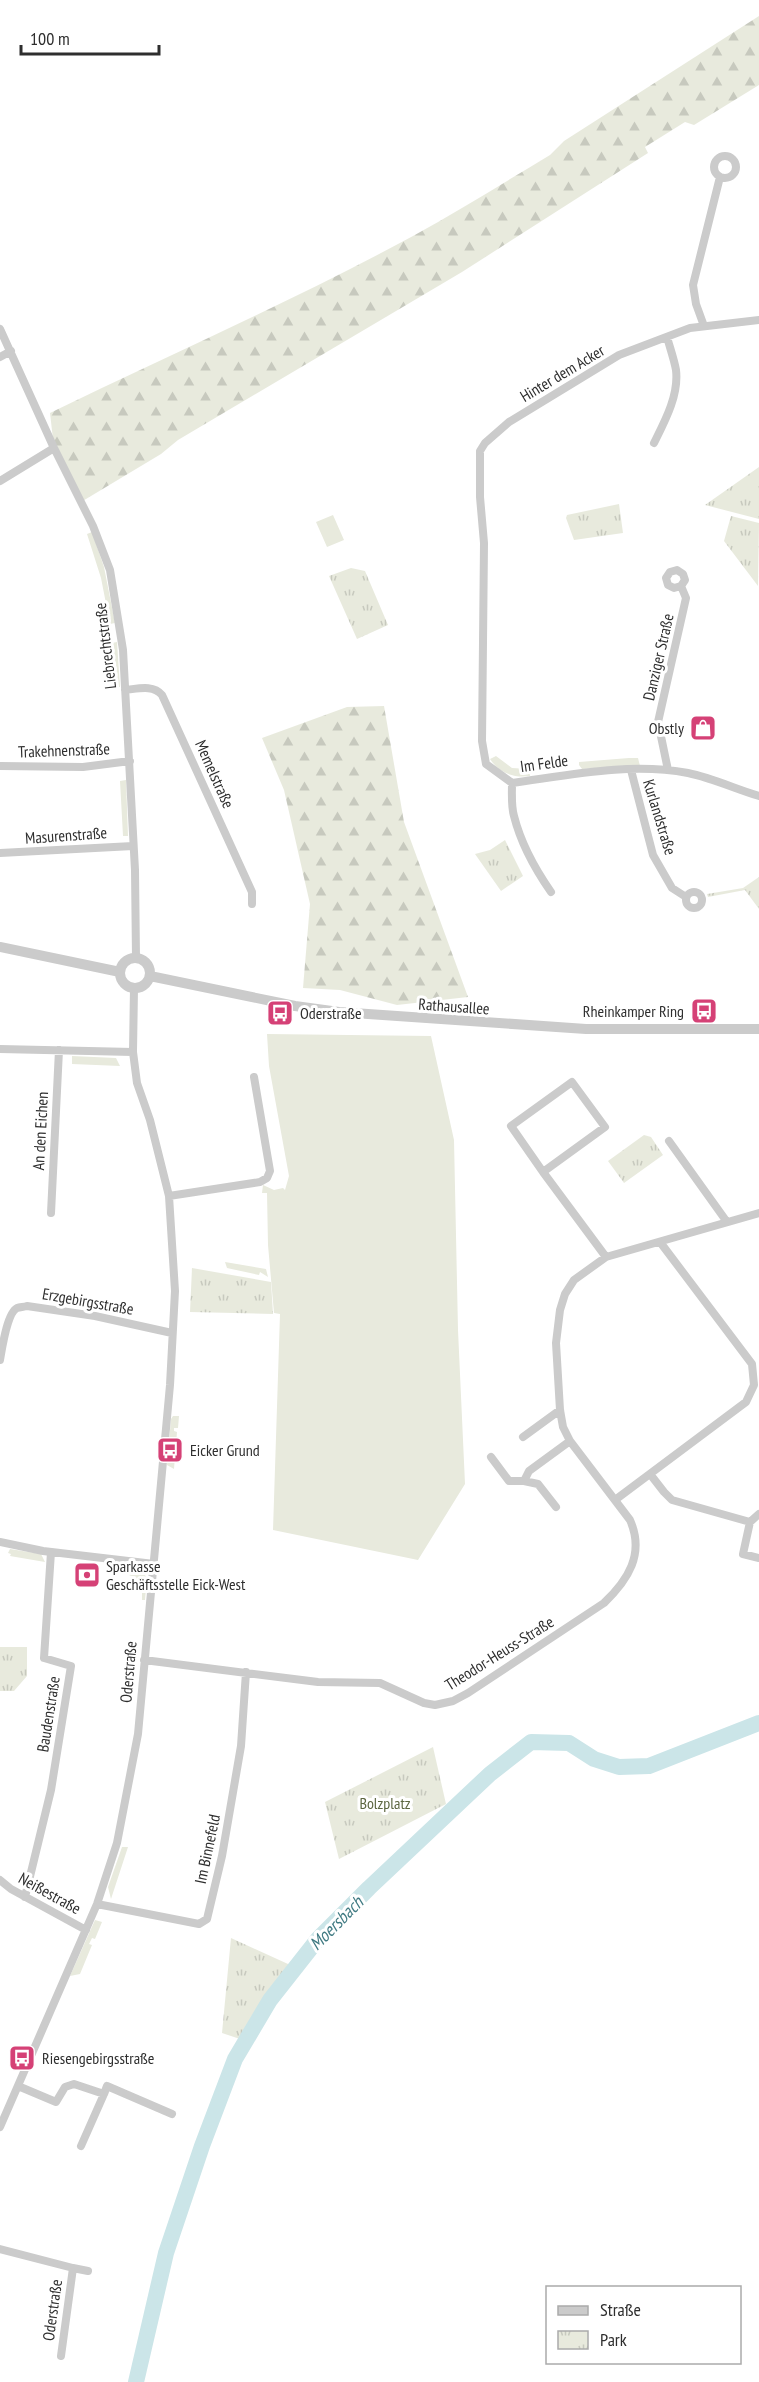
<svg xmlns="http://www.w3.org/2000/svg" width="759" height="2382" font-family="'PT Sans Narrow',sans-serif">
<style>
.green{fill:#e8eadd}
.forest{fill:url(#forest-firs)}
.park{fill:url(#park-tufts)}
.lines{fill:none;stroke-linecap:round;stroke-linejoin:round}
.river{stroke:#cbe5e8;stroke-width:16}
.minor{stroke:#cbcbcb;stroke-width:8}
.tertiary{stroke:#cbcbcb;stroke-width:10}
.labels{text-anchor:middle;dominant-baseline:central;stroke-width:6;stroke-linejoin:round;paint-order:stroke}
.street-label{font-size:16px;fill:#2e2e2e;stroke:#fff}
.poi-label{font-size:16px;fill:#2e2e2e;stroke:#fff;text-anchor:start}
.park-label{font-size:16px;fill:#5c6640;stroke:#fff}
.water-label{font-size:18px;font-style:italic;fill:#417b83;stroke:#fff}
</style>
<defs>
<pattern id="forest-firs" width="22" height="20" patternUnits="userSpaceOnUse" patternTransform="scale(1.5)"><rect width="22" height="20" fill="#e8eadd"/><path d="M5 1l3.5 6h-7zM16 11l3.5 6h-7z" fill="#c7c9be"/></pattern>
<pattern id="park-tufts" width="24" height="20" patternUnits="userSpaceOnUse" patternTransform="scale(1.5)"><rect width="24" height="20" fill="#e8eadd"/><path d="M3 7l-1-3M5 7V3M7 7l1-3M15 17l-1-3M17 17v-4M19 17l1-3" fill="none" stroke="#c7c9be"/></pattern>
</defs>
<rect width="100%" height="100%" fill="#fff"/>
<path class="green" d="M333,515L344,540L327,547L316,522Z
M92,532L104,567L115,623L110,624L101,578L87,534Z
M117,642L120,687H115L112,643Z
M496,756L512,768L529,769L530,776C513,778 499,773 490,759Z
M629,758H638L640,766L582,769L579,765V762Z
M126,780L128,836H123L120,781Z
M267,1034L431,1036L454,1140L458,1330L465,1484L418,1560L273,1530L280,1314L274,1313L268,1245L267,1193H262L263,1185L274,1190L283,1188L285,1190L289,1176L269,1066Z
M72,1056L116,1058L120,1066L72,1064Z
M225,1262L266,1269L268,1277L260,1272L259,1275L227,1268Z
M173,1416H179L178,1428H174V1431L177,1432L174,1469L167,1465L171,1419Z
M10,1549L41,1554L45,1562L10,1556L11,1554L8,1553Z
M132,1564C151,1569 146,1585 145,1600H142V1588L140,1580L129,1575L134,1569Z
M122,1847H128L111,1899L108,1887Z
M95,1920L102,1922L95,1939L92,1938L89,1944L92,1945L80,1974L70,1976Z"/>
<path class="forest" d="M759,16V85L694,125L685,122L645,147L648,153L462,272L178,440L161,454L81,502L54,448L50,413C171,354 295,300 413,236C460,210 505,182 550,155L564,141Z
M384,706L404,822L468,997L397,1005L340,990L303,988L310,904L284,790L262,738L347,707Z"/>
<path class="park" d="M759,467V519L705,505Z
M619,504L623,533L574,540L566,518L567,515Z
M731,516L759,523L758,586L724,541Z
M351,568L365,571L388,625L357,639L329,576Z
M505,840L523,876L501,891L475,854L490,850Z
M759,877V909L745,890L708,897L707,894L743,888Z
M644,1135L651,1137L663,1155L624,1183L608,1161Z
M192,1268L271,1282L273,1314L190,1312Z
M0,1647H27V1676L14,1691H0Z
M433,1747L446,1804L339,1859L325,1802Z
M231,1938L299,1969L246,2041L222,2033Z"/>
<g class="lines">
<path class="river" d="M136,2382L166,2253L202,2146L235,2059L270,2000L318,1939L369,1888L490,1774L531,1742L569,1743L594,1759L619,1767L649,1766L759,1723"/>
<path class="minor" d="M714 167a11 11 0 1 1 22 0a11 11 0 1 1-22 0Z
M759,320L690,328L619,355L509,422L485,443L480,451V497L484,543L482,741L486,764L512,783C570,775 630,762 688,773C712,778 736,789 759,796
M704,326L696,304L693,285L720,177
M0,329L54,448L93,526L110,570L123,650L135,870L136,958
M0,357L11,351
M654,443C665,421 679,395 676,370C674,359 670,348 667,337
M0,481L54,448
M125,690C137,689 153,684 162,695L252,892V904
M0,766L83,767L130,761
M631,770L653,855L672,888L686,897
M668,770L658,722L686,598L681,586L685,580L683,574L677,570L670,572L666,578L668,585L674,588L681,586
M512,783C512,793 511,806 514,816C521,844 535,869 551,892
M0,853L133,846
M686 900a8 8 0 1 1 16 0a8 8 0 1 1-16 0Z
M0,1049L133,1052
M669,1141L727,1222
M543,1172L511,1126L572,1082L605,1127L543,1172L606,1257
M169,1196L260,1182L267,1178L270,1171L254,1077
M51,1213L59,1050
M0,1360C2,1349 7,1313 17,1308C20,1307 24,1307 27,1306L95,1316L172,1333
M523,1437L560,1410
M491,1457L509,1481H524L529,1471L570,1441
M650,1474L664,1492L672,1500L750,1522L759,1514
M524,1481L538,1484L556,1507
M615,1500L746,1402L754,1385L752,1364L660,1242
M750,1522L743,1554L759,1558
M0,1542L43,1551L154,1564
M144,1660L318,1682L380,1683L424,1703L435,1705L453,1701L468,1693L604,1603C628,1580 645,1554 630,1520L570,1441L563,1427L560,1410L556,1343L560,1310L565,1294L574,1280L606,1257L759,1213
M0,1880L11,1889L86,1930
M25,1897L51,1790L71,1666L44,1658L51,1552
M97,1904L199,1924L207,1919L222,1856L241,1746L246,1672
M18,2086L56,2102L65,2087L74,2084L104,2094L107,2086L172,2114
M0,2127L97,1904L117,1843L138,1734L170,1385L175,1291L169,1196L150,1120L137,1083L133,1052L134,988
M81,2146L104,2094
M0,2249L73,2268L61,2356
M73,2268L88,2271"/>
<path class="tertiary" d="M0,947L120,972
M120 973a15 15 0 1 1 30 0a15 15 0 1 1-30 0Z
M150,976L295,1006L339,1012L586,1029H759"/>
</g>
<defs>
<symbol id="shop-square" viewBox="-11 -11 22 22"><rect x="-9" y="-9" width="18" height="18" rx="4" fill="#d54176" stroke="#fff"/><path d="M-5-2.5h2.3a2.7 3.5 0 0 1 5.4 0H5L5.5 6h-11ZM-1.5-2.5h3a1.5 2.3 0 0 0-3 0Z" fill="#fff"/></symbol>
<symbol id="bus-square" viewBox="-11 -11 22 22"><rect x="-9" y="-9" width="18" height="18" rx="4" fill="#d54176" stroke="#fff"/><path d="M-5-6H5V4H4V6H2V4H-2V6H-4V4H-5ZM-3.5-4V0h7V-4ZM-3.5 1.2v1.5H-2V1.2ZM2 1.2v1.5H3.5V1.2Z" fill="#fff"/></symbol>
<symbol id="bank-square" viewBox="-11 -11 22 22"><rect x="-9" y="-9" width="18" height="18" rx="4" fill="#d54176" stroke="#fff"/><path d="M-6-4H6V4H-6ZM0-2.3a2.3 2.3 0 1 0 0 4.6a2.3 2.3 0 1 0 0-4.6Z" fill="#fff"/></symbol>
</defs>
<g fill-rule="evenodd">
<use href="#shop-square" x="688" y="713" width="30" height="30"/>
<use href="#bus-square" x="689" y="996" width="30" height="30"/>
<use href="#bus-square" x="265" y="998" width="30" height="30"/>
<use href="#bus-square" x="155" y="1435" width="30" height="30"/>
<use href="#bank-square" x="72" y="1560" width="30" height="30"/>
<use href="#bus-square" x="7" y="2043" width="30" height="30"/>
</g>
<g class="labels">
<g class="street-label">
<text transform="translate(562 373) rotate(-31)">Hinter dem Acker</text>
<text transform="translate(105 646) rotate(-97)">Liebrechtstraße</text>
<text transform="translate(658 657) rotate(-77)">Danziger Straße</text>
<text transform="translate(64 750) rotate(-2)">Trakehnenstraße</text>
<text transform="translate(544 763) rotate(-8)">Im Felde</text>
<text transform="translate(215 774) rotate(66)">Memelstraße</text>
<text transform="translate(660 817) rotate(73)">Kurlandstraße</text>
<text transform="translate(66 835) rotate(-4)">Masurenstraße</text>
<text transform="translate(454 1006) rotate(4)">Rathausallee</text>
<text transform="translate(40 1131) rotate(-87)">An den Eichen</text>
<text transform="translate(88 1301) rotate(10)">Erzgebirgsstraße</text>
<text transform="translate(499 1653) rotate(-32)">Theodor-Heuss-Straße</text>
<text transform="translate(128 1672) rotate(-85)">Oderstraße</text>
<text transform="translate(48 1714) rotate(-81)">Baudenstraße</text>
<text transform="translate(207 1849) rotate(-78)">Im Binnefeld</text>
<text transform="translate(50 1893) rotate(29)">Neißestraße</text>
<text transform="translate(52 2310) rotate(-82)">Oderstraße</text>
</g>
<g class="poi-label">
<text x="684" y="728" text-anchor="end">Obstly</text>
<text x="684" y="1011" text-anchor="end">Rheinkamper Ring</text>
<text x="300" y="1013">Oderstraße</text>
<text x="190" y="1450">Eicker Grund</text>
<text x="106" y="1566">Sparkasse<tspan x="106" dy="18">Geschäftsstelle Eick-West</tspan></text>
<text x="42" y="2058">Riesengebirgsstraße</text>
</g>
<g class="park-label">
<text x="385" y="1803">Bolzplatz</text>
</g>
<g class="water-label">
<text transform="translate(336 1923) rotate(-45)">Moersbach</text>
</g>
</g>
<rect x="546" y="2286" width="195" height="78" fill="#ffffff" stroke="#ababab" stroke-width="1.5"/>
<rect x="558" y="2306" width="30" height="9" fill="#cbcbcb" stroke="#ababab" stroke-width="1.5"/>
<text x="600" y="2316" font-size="18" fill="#2e2e2e">Straße</text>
<rect x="558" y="2331" width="30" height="18" fill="url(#park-tufts)" stroke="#ababab" stroke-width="1.5"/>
<text x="600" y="2346" font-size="18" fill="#2e2e2e">Park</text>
<path d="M21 45v9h138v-9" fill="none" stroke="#2e2e2e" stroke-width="3"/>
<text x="30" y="45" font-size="18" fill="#2e2e2e" stroke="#ffffff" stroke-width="4.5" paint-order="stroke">100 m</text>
</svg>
